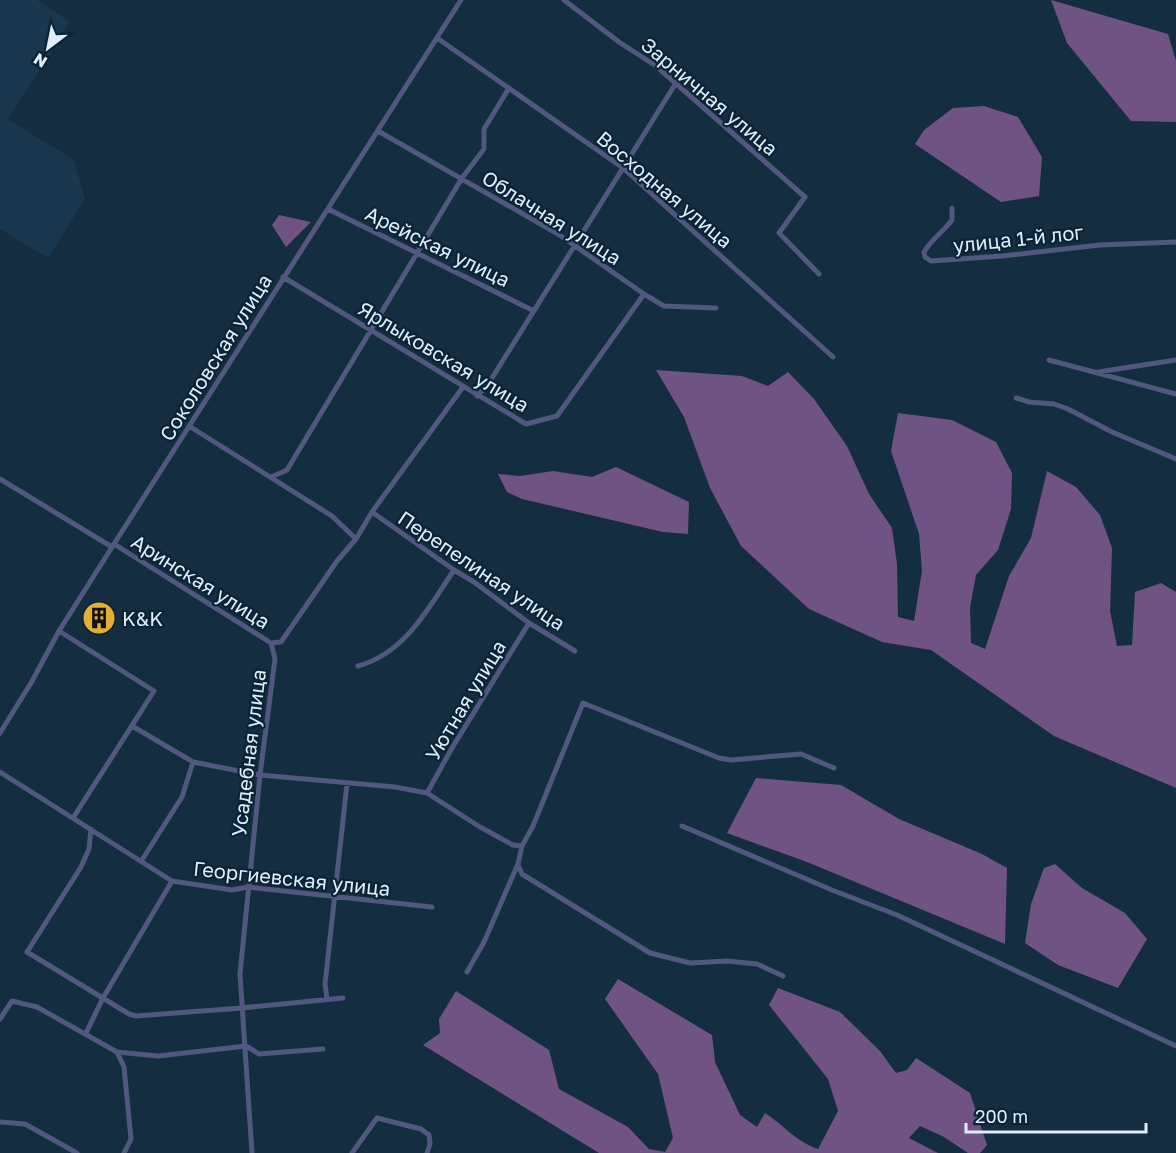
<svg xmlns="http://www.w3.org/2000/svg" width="1176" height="1153" font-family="'Golos Text',sans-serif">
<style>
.built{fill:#19374f}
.forest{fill:#6f5385}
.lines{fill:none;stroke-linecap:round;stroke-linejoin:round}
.street{stroke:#51577e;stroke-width:5}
.labels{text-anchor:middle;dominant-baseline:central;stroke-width:4.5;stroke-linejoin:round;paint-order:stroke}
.street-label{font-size:20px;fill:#dfeefa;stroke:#0b2335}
.poi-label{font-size:20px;fill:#dfeefa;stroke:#0b2335;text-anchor:start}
</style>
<rect width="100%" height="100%" fill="#152d40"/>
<path class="built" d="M0,0H37L70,22L8,119L74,160L85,199L48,258L0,229Z"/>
<path class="forest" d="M1051,0L1168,34L1176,61V122L1131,121L1067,43Z
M984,106L1018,117L1042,157L1039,196L1001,202L915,144L924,130L953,108Z
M279,215L311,222L286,247L272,225Z
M656,370L742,376L768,386L788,372L814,399L847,446L869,494L892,528L897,564L898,617L914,621L922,571L919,534L891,451L898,413L952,420L996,442L1012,473L1011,509L998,550L976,575L970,608L971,643L985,649L1009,576L1031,538L1047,471L1076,487L1100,515L1112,548L1110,611L1117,646L1132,645L1135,592L1161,583L1176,592V788L1054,736L931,650L882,642L809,609L741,546L710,488L684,417Z
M616,467L689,502L688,534L663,532L522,499L507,492L498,474L520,476L553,471L592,477Z
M756,778L841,785L899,819L982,854L1007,868L1005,944L807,862L727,833Z
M1055,864L1082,888L1125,913L1147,939L1118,988L1058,965L1025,943L1031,904L1044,868Z
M618,979L712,1035L715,1062L740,1115L757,1127L765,1113C785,1126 795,1141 818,1149L838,1111L828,1079L769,1005L778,988L840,1012L880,1051L896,1073L907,1070L916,1058L970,1093L987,1145L980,1153H968L944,1137L920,1126L909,1138L938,1153H599L423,1045L440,1033L439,1019L456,991L549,1050L559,1089L628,1127L649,1149L665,1152L673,1138L658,1074L605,999Z"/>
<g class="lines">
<path class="street" d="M564,0L619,42L656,66L805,197L779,233L819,274
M437,38L623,168L833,357
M378,131L558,234L644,294L664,306L716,308
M952,208V220C943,232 932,239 924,252L925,257L931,261L1002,256L1100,245L1176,242
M328,209L534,311
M283,277L526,424L557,416L644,294
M1049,360L1176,394
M1098,372L1176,360
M477,396L487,386L676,83
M1016,398L1029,402L1054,404L1068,409L1112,432L1176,459
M189,426L332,516L356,539
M271,477L287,470L462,178L484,149V129L509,88
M0,479L112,547
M372,512L454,570L474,582L529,623L575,651
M114,544L271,643
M59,631L154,691L73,818
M271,643L281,642L337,561L356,539L372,512L463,387
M358,666C405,653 428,609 454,570
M132,726L193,762L260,775L395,787L427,793L480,827L513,845L522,846
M0,733L31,683L59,631L114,544L461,0
M0,772L172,881L232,890L248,887L432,907
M427,793L452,748L529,623
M682,826L832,890L897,915L1176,1046
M91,829L89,849L81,867L27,952L129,1014L136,1016L242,1008L343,998
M142,860L182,797L193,762
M518,865L522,874L650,953L690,963L727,961L757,964L783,976
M467,972L484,942L518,864L522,846L533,826L583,703L719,758L731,760L801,754L834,768
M327,999L325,984L347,784
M0,1019L12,1001L37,1007L117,1052L158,1056L246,1046L259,1054L323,1049
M86,1033L103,998L172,881
M117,1052L124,1067L131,1139L124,1153
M0,1122L25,1124L77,1153
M252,1153L240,974L260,775L275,659L271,643
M352,1153L377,1118L421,1129L429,1135L430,1144L427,1153"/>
</g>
<defs>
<symbol id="building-disc" viewBox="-11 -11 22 22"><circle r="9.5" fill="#e4ae35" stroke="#0b2335"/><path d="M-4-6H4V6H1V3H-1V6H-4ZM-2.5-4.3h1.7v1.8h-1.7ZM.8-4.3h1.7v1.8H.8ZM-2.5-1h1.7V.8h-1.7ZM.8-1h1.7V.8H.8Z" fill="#111"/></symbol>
</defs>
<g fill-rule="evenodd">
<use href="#building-disc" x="80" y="599" width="38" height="38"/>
</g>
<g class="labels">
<g class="street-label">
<text transform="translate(710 96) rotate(40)">Зарничная улица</text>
<text transform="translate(665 189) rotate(40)">Восходная улица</text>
<text transform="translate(552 217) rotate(32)">Облачная улица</text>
<text transform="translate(1018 238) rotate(-6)">улица 1-й лог</text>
<text transform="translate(438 246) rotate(26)">Арейская улица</text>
<text transform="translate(444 356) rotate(31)">Ярлыковская улица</text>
<text transform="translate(215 357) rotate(-58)">Соколовская улица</text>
<text transform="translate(482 570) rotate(34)">Перепелиная улица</text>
<text transform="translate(201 581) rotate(32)">Аринская улица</text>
<text transform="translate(465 700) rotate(-59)">Уютная улица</text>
<text transform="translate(248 753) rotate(-83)">Усадебная улица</text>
<text transform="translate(292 878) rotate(6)">Георгиевская улица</text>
</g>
<g class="poi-label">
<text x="122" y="618">K&amp;K</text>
</g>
</g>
<g transform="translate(48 48) rotate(212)" stroke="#0b2335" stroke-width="4.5" paint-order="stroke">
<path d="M0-4.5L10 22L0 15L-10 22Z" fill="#dfeefa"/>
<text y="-9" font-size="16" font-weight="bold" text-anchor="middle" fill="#dfeefa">N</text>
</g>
<path d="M966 1123v9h180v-9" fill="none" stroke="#dfeefa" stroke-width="3"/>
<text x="975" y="1123" font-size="18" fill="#dfeefa" stroke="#0b2335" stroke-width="4.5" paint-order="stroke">200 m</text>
</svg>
